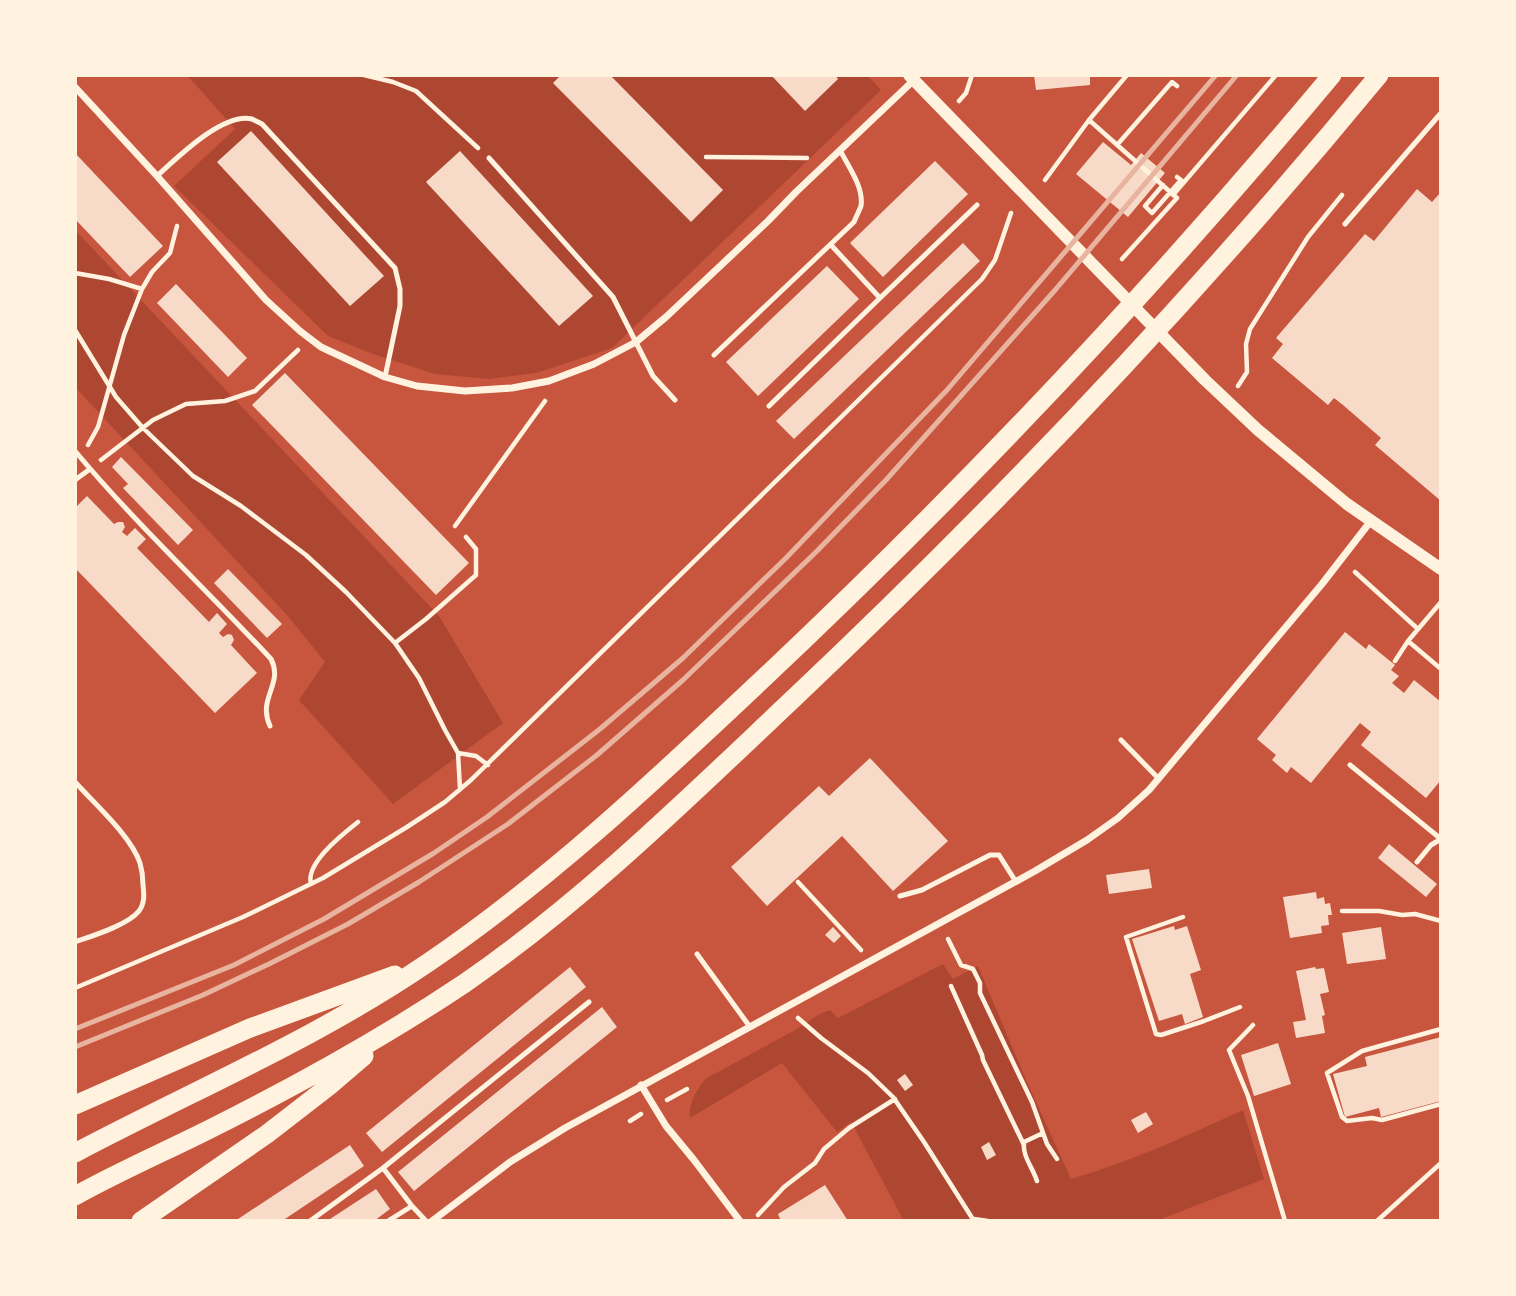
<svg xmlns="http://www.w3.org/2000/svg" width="1516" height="1296" font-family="Merriweather,serif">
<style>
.green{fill:#ae4732}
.building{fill:#f7dbc8}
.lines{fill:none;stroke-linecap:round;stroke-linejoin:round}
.path{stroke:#fff3e0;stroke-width:4.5}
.service{stroke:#fff3e0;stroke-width:5}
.minor{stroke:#fff3e0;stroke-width:7}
.tertiary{stroke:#fff3e0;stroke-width:12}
.trunk{stroke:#fff3e0;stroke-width:19}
.rail{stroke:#e9b49f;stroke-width:5}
</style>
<rect width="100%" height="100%" fill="#c8553d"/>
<path class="green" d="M187,75H867L881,90L612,348L536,373L489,379L435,374L373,354L328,336L174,186L235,129Z
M75,230L439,616L503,723L393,804L299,700L325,662L287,615L75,387Z
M943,964L953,979L978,966L1026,1080L1071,1179C1130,1162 1187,1136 1243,1110L1264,1179L1156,1221H904L851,1122L837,1132L782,1063L690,1118C688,1104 697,1088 707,1078L795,1030L820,1014L830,1010L838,1018Z"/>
<path class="building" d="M561,75H610L723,190L691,222L553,83Z
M771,75H835L838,79L805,111Z
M1034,75H1090V85L1036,90Z
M251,131L384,276L350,306L217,162Z
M1103,142L1131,165L1141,153L1165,173L1128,217L1076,174Z
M460,151L593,296L559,326L426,182Z
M75,153L163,246L130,277L75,219Z
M935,161L968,194L883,277L850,243Z
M1417,189L1432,202L1441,192V501L1375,445L1381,438L1343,405L1334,398L1328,405L1272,358L1283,344L1276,338L1365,234L1374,241Z
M963,243L980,261L794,439L776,421Z
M827,266L859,299L758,396L726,362Z
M176,284L247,358L228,377L157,303Z
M285,373L469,563L436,595L252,405Z
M121,457L193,530L178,545L123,488L128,484L112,467Z
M87,496L114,524L118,522H123L125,527L122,532L127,536L135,528L146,539L137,548L209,622L217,613L227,624L219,633L223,637L228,634L232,635L234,640L231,645L257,673L215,713L75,568V508Z
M228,569L282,624L267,638L214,583Z
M1345,632L1366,649L1369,644L1395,665L1391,670L1399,676L1392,683L1404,693L1414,680L1441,702V780L1426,798L1361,745L1371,732L1360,723L1311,783L1291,767L1287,773L1272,760L1276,755L1257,739Z
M870,758L948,841L893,891L842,836L767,906L731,867L819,786L829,796Z
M1389,844L1437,884L1426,897L1378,858Z
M1149,869L1152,888L1109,894L1106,875Z
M1316,892L1317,899L1324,897L1325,904L1330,903L1332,915H1328L1329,925L1321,926L1322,933L1290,938L1283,897Z
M1174,926L1175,930L1187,926L1201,970L1190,974L1203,1017L1185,1024L1182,1014L1159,1021L1132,939Z
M833,927L841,936L834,943L825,935Z
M1381,927L1386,959L1347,964L1342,933Z
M570,967L586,987L382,1152L366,1133Z
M1315,967L1316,969L1324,968L1329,992L1320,994L1325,1015L1322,1016L1325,1033L1296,1038L1293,1022L1306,1020L1296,971Z
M602,1007L617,1027L414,1191L398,1172Z
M1441,1037V1101L1381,1117L1379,1108L1345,1117L1333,1074L1367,1066L1365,1057Z
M1278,1043L1291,1084L1254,1096L1241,1055Z
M905,1074L913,1085L905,1091L897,1080Z
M1146,1112L1153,1124L1138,1133L1131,1120Z
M989,1142L996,1155L987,1160L981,1147Z
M350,1145L364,1166L282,1221H235Z
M825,1185L848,1221H781L778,1214Z
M376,1189L390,1209L374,1221H327Z"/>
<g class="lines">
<path class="path" d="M364,75L393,82L416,91L478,148
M959,101L966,93L972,75
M1089,120L1177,198L1122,259
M1117,145L1172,82L1177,86
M706,157L807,158
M1045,180L1089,120L1127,75
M1163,185L1145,206L1152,213L1181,180L1177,177
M1173,195L1276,75
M75,273L109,279L142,289
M75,330L116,397L143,428L193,476L241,506L306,555L346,592L395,643L419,678L445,730L458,753L476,756L488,765
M1238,386L1247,372L1246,344L1250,329L1308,237L1342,195
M88,445L98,427L124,335L142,289L152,272L170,253L177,226
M101,460L153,420L186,404L225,401L255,391L298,350
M455,526L545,401
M1355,572L1418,629
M1408,641L1441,669
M395,643L426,619L476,575V549L466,537
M1395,661L1408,641L1441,602
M458,753L460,789
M798,882L861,950
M311,884C305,863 343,834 358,822
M1342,911H1379L1402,915L1415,914L1441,921
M1183,917L1126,937L1156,1034L1161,1035L1204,1021L1240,1007
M948,939L961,965L973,969L980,983V993L1032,1102L1047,1144L1057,1159
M951,986L982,1055L983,1060L1024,1145
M75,988L243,917L323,878L407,827L445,802L471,780L982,279L995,260L1011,213
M798,1018L821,1038L868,1073L893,1097L924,1142L974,1221
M1253,1025L1229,1050L1248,1096L1285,1221
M1441,1029L1362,1051L1327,1073L1342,1117L1347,1121L1372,1118L1382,1120L1441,1104
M667,1100L687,1089
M630,1121L641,1114
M1037,1181C1033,1168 1022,1156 1024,1142L1043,1133
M758,1215L784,1187L815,1163L824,1149L849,1128L895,1099
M974,1219L988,1221
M1377,1221L1441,1163"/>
<path class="service" d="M489,158L613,297L653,376L675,400
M157,176C177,158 223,112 252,119C254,120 260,123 262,124L395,268L400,289V306L385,377
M1345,224L1441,113
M880,298L977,205
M714,355L854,222C856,217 859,211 861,206C864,187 848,166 840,150
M769,406L880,298L831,245
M75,451C136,524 206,589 271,659C284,684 257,698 270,726
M75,480L90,469
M1121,740L1159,779
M1350,765L1441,839
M75,782C95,804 131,836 140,863C142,870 143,878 143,885C144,894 145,903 139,911C128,925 92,936 75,942
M1417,862L1431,845L1441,839
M900,896L922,890L990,855H999L1016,882
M697,954L750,1027
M412,1206L383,1168L589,1002
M310,1221L383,1168
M388,1221L412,1206L426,1221"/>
<path class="minor" d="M75,87L157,176L266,300L300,331L321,347L385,377L417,386L465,391L512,388L549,381L594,364L636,342L666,317L768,221L796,192L914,80
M641,1085L666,1126L694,1160L740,1221
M432,1221L510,1162L565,1128L1035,871L1087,840L1118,818L1149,790L1322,584L1370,522"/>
<path class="tertiary" d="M909,75L1205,380L1258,430L1347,504L1441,569"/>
<path class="trunk" d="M75,1105L250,1028L395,975
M75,1153C194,1090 318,1038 429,962C545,883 648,787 750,691C956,498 1151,292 1332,75
M75,1196C118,1172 164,1152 208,1130C296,1086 383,1038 465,983C584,901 689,797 794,698C1001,502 1198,295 1379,75
M141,1221L267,1134L329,1086L364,1056"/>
<path class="rail" d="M75,1029L234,965L324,919L434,853L487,817L600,729L683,658L786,558L947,390L1216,75
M75,1047L203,995L269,964L348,924L419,882L508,824L597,755L683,680L817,551L886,480L1056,289L1237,75"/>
</g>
<rect width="1516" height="1296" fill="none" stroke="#fff3e0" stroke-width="154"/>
</svg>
